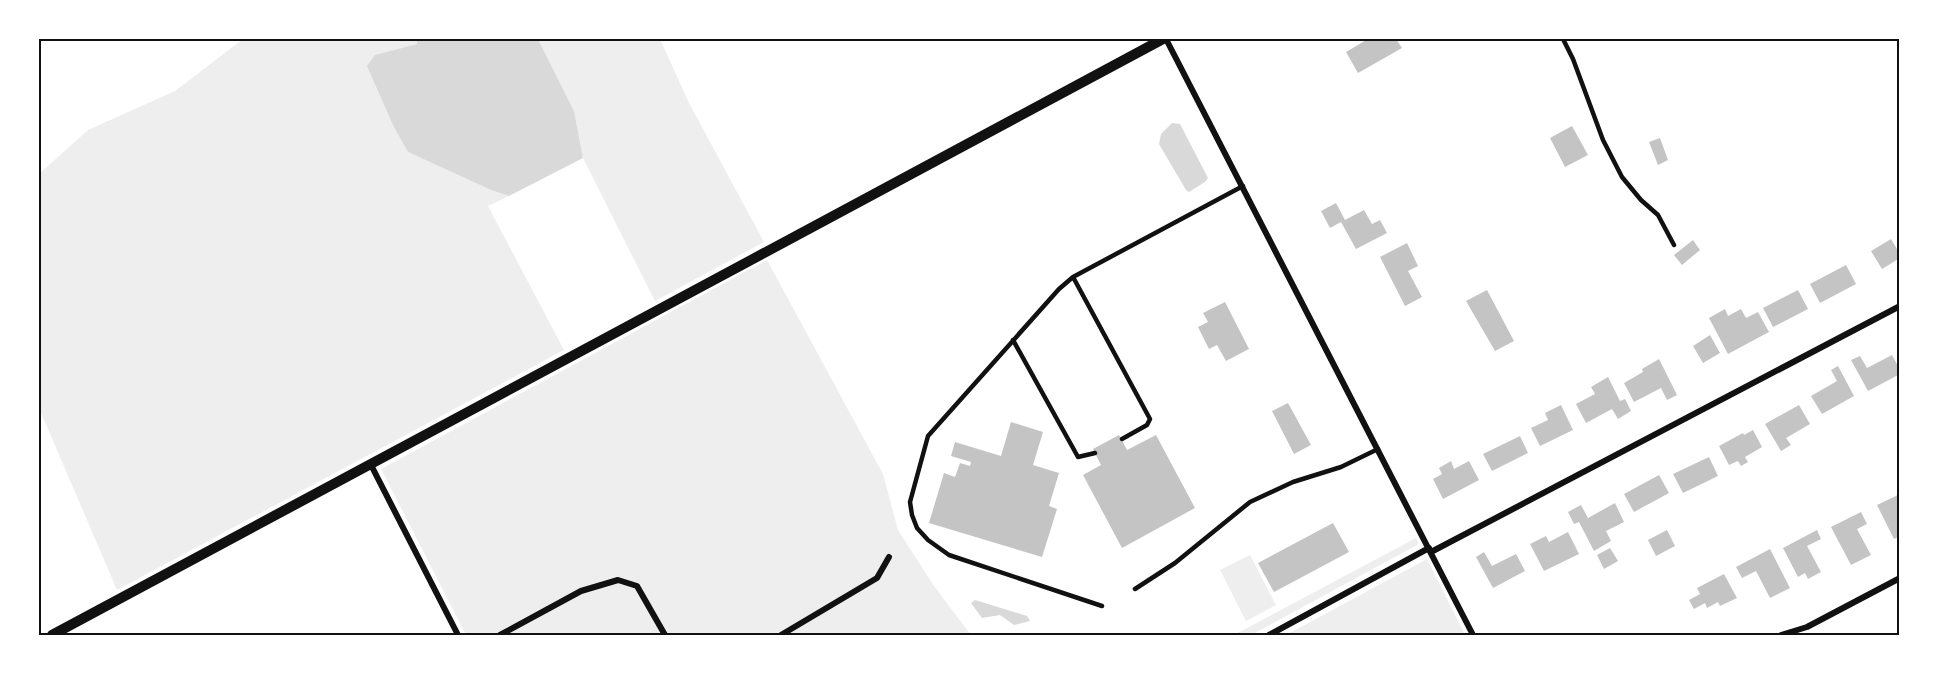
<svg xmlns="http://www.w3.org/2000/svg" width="1939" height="674" font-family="'Open Sans',sans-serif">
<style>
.green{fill:#eee}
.water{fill:#d9d9d9}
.building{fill:#c4c4c4}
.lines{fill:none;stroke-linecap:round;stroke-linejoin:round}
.service{stroke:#111;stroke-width:4.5}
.minor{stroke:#111;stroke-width:6}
.tertiary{stroke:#111;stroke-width:10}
.neatline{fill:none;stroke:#111;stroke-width:2}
</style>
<rect width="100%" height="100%" fill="#fff"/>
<path class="green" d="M243,39H417L418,44L375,55L408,152L491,190L509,196L488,206L564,350L117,590L39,408V174L88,130L175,91Z
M538,39H660L689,103L764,242L655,301L583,158L574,111Z
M767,260L883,474L898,530L934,586L971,635H466L381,469Z
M1416,538L1419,544L1251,635H1234Z
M1250,555L1276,605L1246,621L1220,570Z
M1427,559L1465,635H1286Z"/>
<path class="water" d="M417,39H538L574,111L583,158L509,196L491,190L408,152L393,125L367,66L375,55L417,44Z
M1172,123L1180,124L1208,178L1205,182L1189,192L1186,190L1159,144L1161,134Z
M975,600L1027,616L1030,621L1014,625L1000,615L982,618L971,603Z"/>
<path class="building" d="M1368,39H1396L1402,48L1358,73L1346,52Z
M1572,126L1588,155L1565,167L1550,138Z
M1660,138L1668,160L1658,165L1649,142Z
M1336,203L1345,220L1364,210L1372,224L1380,220L1387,233L1356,249L1341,222L1330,228L1321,211Z
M1891,239L1900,254V258L1882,269L1871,251Z
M1693,240L1700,250L1682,265L1674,255Z
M1407,243L1418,266L1408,271L1422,297L1405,306L1380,257Z
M1846,265L1856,284L1820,303L1810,284Z
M1487,290L1514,341L1495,351L1466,301Z
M1798,290L1808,309L1773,327L1763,308Z
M1225,302L1249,349L1226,361L1217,345L1209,349L1198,327L1208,322L1203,313Z
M1725,309L1728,316L1741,309L1746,318L1758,312L1769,332L1728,354L1709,318Z
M1710,335L1720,353L1703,363L1693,346Z
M1892,355L1900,370V374L1868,391L1851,360L1860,356L1867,368Z
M1659,359L1677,395L1667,400L1661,388L1634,402L1624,383L1643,372L1642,369Z
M1838,366L1854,396L1822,414L1811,396L1837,381L1831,370Z
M1608,377L1620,401L1625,399L1631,411L1618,419L1612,409L1586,423L1576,404L1595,394L1591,387Z
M1288,403L1311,445L1294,454L1272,411Z
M1561,405L1573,430L1540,446L1531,428L1548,420L1545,413Z
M1799,405L1810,424L1786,438L1791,445L1781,451L1765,424Z
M1011,422L1043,432L1033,465L1059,473L1049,506L1057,509L1042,557L929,523L944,473L955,477L960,463L970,466L971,462L951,456L955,442L1001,456Z
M1753,430L1762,447L1745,457L1748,462L1741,466L1738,461L1729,465L1719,446L1743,433L1744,435Z
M1119,435L1127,450L1156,435L1195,508L1122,548L1083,475L1101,465L1093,449Z
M1520,436L1528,453L1492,471L1483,454Z
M1709,457L1718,476L1683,493L1673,474Z
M1451,461L1454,469L1469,461L1479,480L1443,499L1433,479L1442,474L1439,468Z
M1659,475L1669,493L1634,512L1624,494Z
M1900,494V536L1894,539L1877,505Z
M1615,503L1624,522L1606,531L1611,541L1594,551L1579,522L1574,524L1568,512L1581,505L1588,518Z
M1861,512L1867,524L1857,529L1871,555L1851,565L1831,527Z
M1333,523L1349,552L1274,592L1258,563Z
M1667,530L1675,546L1656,556L1648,540Z
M1817,530L1821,539L1807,546L1821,572L1808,579L1805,573L1798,577L1783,548Z
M1568,532L1579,554L1544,571L1530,544L1546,536L1549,542Z
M1610,548L1618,561L1604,569L1597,555Z
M1770,549L1790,588L1770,598L1756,571L1742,578L1736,567Z
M1484,552L1492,566L1516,554L1525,571L1493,588L1476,557Z
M1724,574L1737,598L1720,606L1718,602L1707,608L1705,603L1694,609L1689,600L1700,594L1697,588Z"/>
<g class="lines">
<path class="service" d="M1563,39L1573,59L1603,140L1622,177L1641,200L1658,215L1674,245
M1073,277L1150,419L1147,425L1122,439
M1013,340L1078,457L1095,453
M1135,589L1175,563L1250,502L1293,482L1341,467L1378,449
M1102,606L949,555L928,540L917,528L912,515L910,502L928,436L1059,289L1073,277L1243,186"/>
<path class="minor" d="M1166,39L1473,635
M371,465L458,635
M1431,552L1900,306
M500,635L581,591L618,580L637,586L665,635
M781,635L877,578L889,557
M1269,635L1429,548
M1781,635L1807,627L1900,578"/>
<path class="tertiary" d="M52,635L1163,39"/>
</g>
<rect width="1939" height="674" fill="none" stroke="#ffffff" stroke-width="81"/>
<rect x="40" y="40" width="1858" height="594" class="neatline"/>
</svg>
